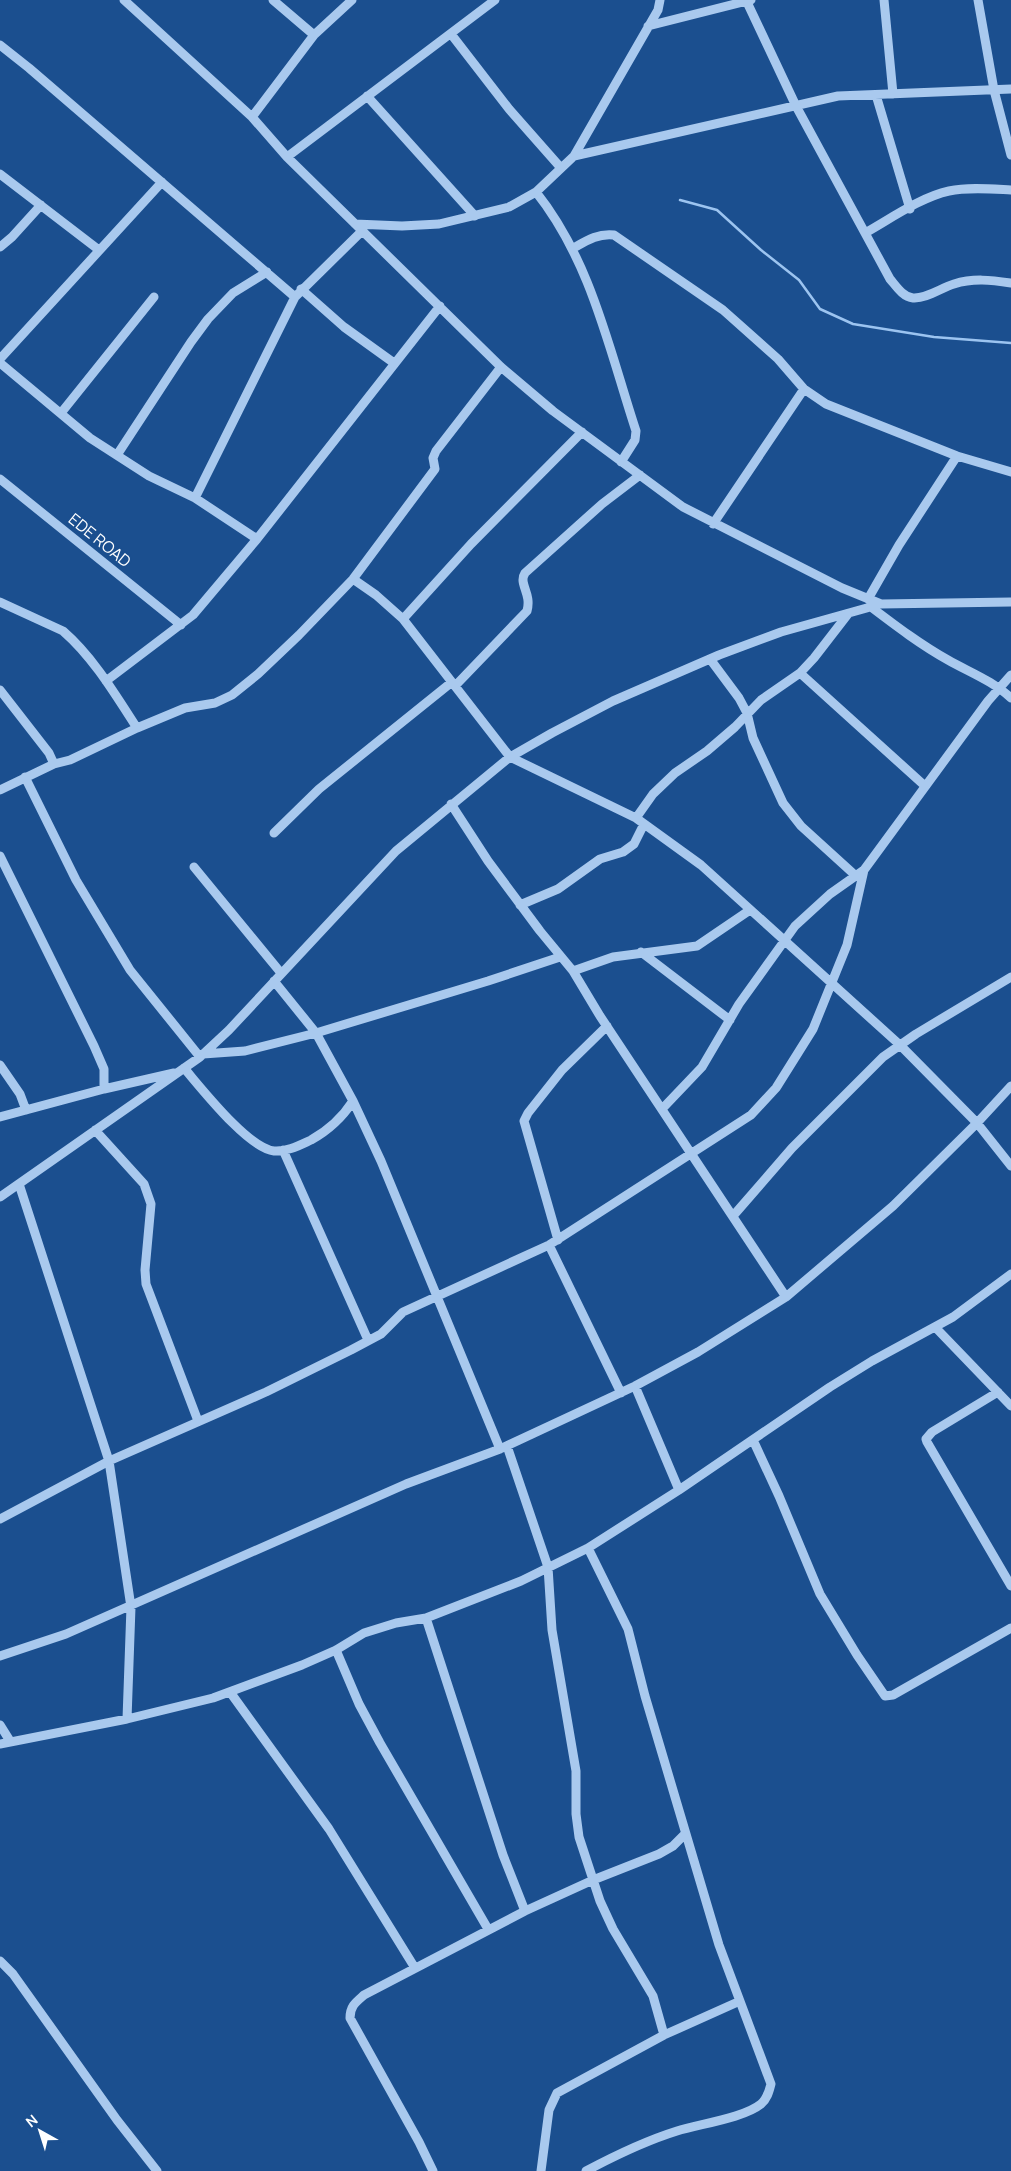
<svg xmlns="http://www.w3.org/2000/svg" width="1011" height="2171" font-family="Manrope,sans-serif">
<style>
.lines{fill:none;stroke-linecap:round;stroke-linejoin:round}
.stream{stroke:#9cc4f0;stroke-width:2.5}
.minor{stroke:#a9c9ee;stroke-width:9}
.labels{text-anchor:middle;dominant-baseline:central;stroke-width:4;stroke-linejoin:round;paint-order:stroke}
.street-label{font-size:16px;fill:#fff;stroke:#1b4f8f}
</style>
<rect width="100%" height="100%" fill="#1b4f8f"/>
<g class="lines">
<path class="stream" d="M680,200L717,210L761,250L799,280L820,309L853,324L934,337L1011,343"/>
<path class="minor" d="M124,0L252,117L287,157L501,367L553,411L683,507L842,588L881,604
M273,0L314,35
M746,0L796,106L890,279C896,286 903,297 913,298C926,299 941,288 954,284C973,278 991,280 1011,283
M884,0L893,94
M978,0L994,90L1011,155
M648,26L751,0
M451,34L509,109L561,168
M0,45L29,68L295,297
M876,95L910,209
M367,96L475,216
M252,117L314,35L352,0
M574,156L838,96L1011,89
M287,157L495,0
M0,174L99,250
M536,192C591,261 609,349 636,431L635,440L621,462
M355,224L402,226L439,224L509,207L536,192L574,156L658,10L660,0
M865,233C890,219 921,197 949,191C968,187 991,189 1011,190
M0,247L12,237L41,205
M572,249C586,241 598,233 614,235L723,310L778,359L804,389L826,404L957,456L1011,472
M301,289L344,327L394,363
M0,359L162,182
M0,363L90,438L149,476L195,498L257,539
M61,413L154,297
M117,455L191,342L208,319L233,293L267,272
M0,479L181,625
M195,498L295,297L362,231
M713,524L804,389
M353,579L376,595L403,619L510,757L636,818L701,865L900,1045L977,1123L1011,1166
M868,599L899,545L957,456
M0,602L63,631C93,657 115,694 137,728
M871,607C896,626 921,645 948,660C969,672 993,681 1011,698
M403,619L471,544L582,432
M710,659L739,698L747,713L753,738L783,803L801,826L856,876
M800,673L925,786
M106,681L193,615L257,539L440,306
M455,686L527,611C532,593 518,584 525,573L602,504L640,475
M0,690L49,753L54,764
M25,777L76,880L130,970L200,1057
M0,790L54,764L70,760L137,728L185,708L215,703L232,695L258,674L299,635L353,579L435,469L433,458L436,451L501,367
M451,804L488,861L540,931L573,971L600,1016L786,1297
M636,818L653,794L675,773L707,751L735,727L761,700L800,673L814,658L848,614
M274,833L319,789L452,682
M0,856L94,1046L104,1069V1089
M194,867L281,973
M520,905L558,889L600,859L623,852L634,844L644,824
M641,952L730,1020
M573,971L613,957L697,946L750,910
M274,981L316,1033L353,1101L381,1161L500,1449
M203,1054L245,1051L316,1033L488,981L560,957
M0,1065L20,1094L26,1110
M184,1068C202,1089 248,1148 274,1151C287,1152 300,1145 311,1140C329,1130 342,1118 353,1101
M662,1109L702,1067L739,1004L795,926L830,894L864,870
M0,1117L104,1089L174,1073
M95,1130L144,1184L151,1204L145,1270L146,1284L198,1421
M283,1150L368,1340
M19,1184L109,1461L131,1607L127,1719
M0,1197L200,1057L229,1030L396,851L510,757L552,733L613,701L719,655L781,632L881,604L1011,602
M733,1216L792,1148L883,1057L916,1034L1011,977
M558,1240L524,1121L528,1113L562,1070L607,1026
M549,1245L621,1393
M935,1327L1011,1406
M635,1386L679,1490
M998,1392L932,1432L926,1439L927,1442L1011,1586
M753,1440L779,1496L820,1594L857,1655L885,1696L893,1695L1011,1628
M507,1446L548,1567L552,1630L576,1771V1814L579,1837L600,1901L613,1929L653,1996L664,2035
M0,1519L109,1461L266,1392L351,1350L381,1334L403,1312L549,1245L751,1115L776,1088L813,1029L847,945L864,870L988,701L1011,675
M426,1618L503,1855L525,1911
M336,1650L359,1704L380,1743L488,1929
M0,1656L66,1634L406,1484L500,1449L635,1386L698,1352L786,1297L893,1206L977,1123L1011,1086
M230,1692L329,1829L415,1968
M0,1725L10,1741
M0,1744L127,1719L213,1698L302,1665L336,1650L364,1633L396,1623L426,1618L521,1581L588,1548L679,1490L830,1387L872,1361L953,1317L1011,1274
M0,1961L13,1974L117,2120L157,2171
M433,2171L419,2142L350,2018C350,2006 356,2002 364,1995L525,1911L593,1880L659,1854L673,1846L685,1834
M541,2171L549,2110L557,2093L664,2035L740,2001
M586,2171C616,2155 645,2141 677,2131C699,2124 744,2118 761,2104C767,2099 769,2092 771,2084L719,1945L645,1696L628,1629L588,1548"/>
</g>
<g class="labels">
<g class="street-label">
<text transform="translate(100 540) rotate(39)">EDE ROAD</text>
</g>
</g>
<g transform="translate(40 2131) rotate(321)" stroke="#1b4f8f" stroke-width="4" paint-order="stroke">
<path d="M0-4L9 19L0 12L-9 19Z" fill="#ffffff"/>
<text y="-8" font-size="14" font-weight="bold" text-anchor="middle" fill="#ffffff">N</text>
</g>
</svg>
